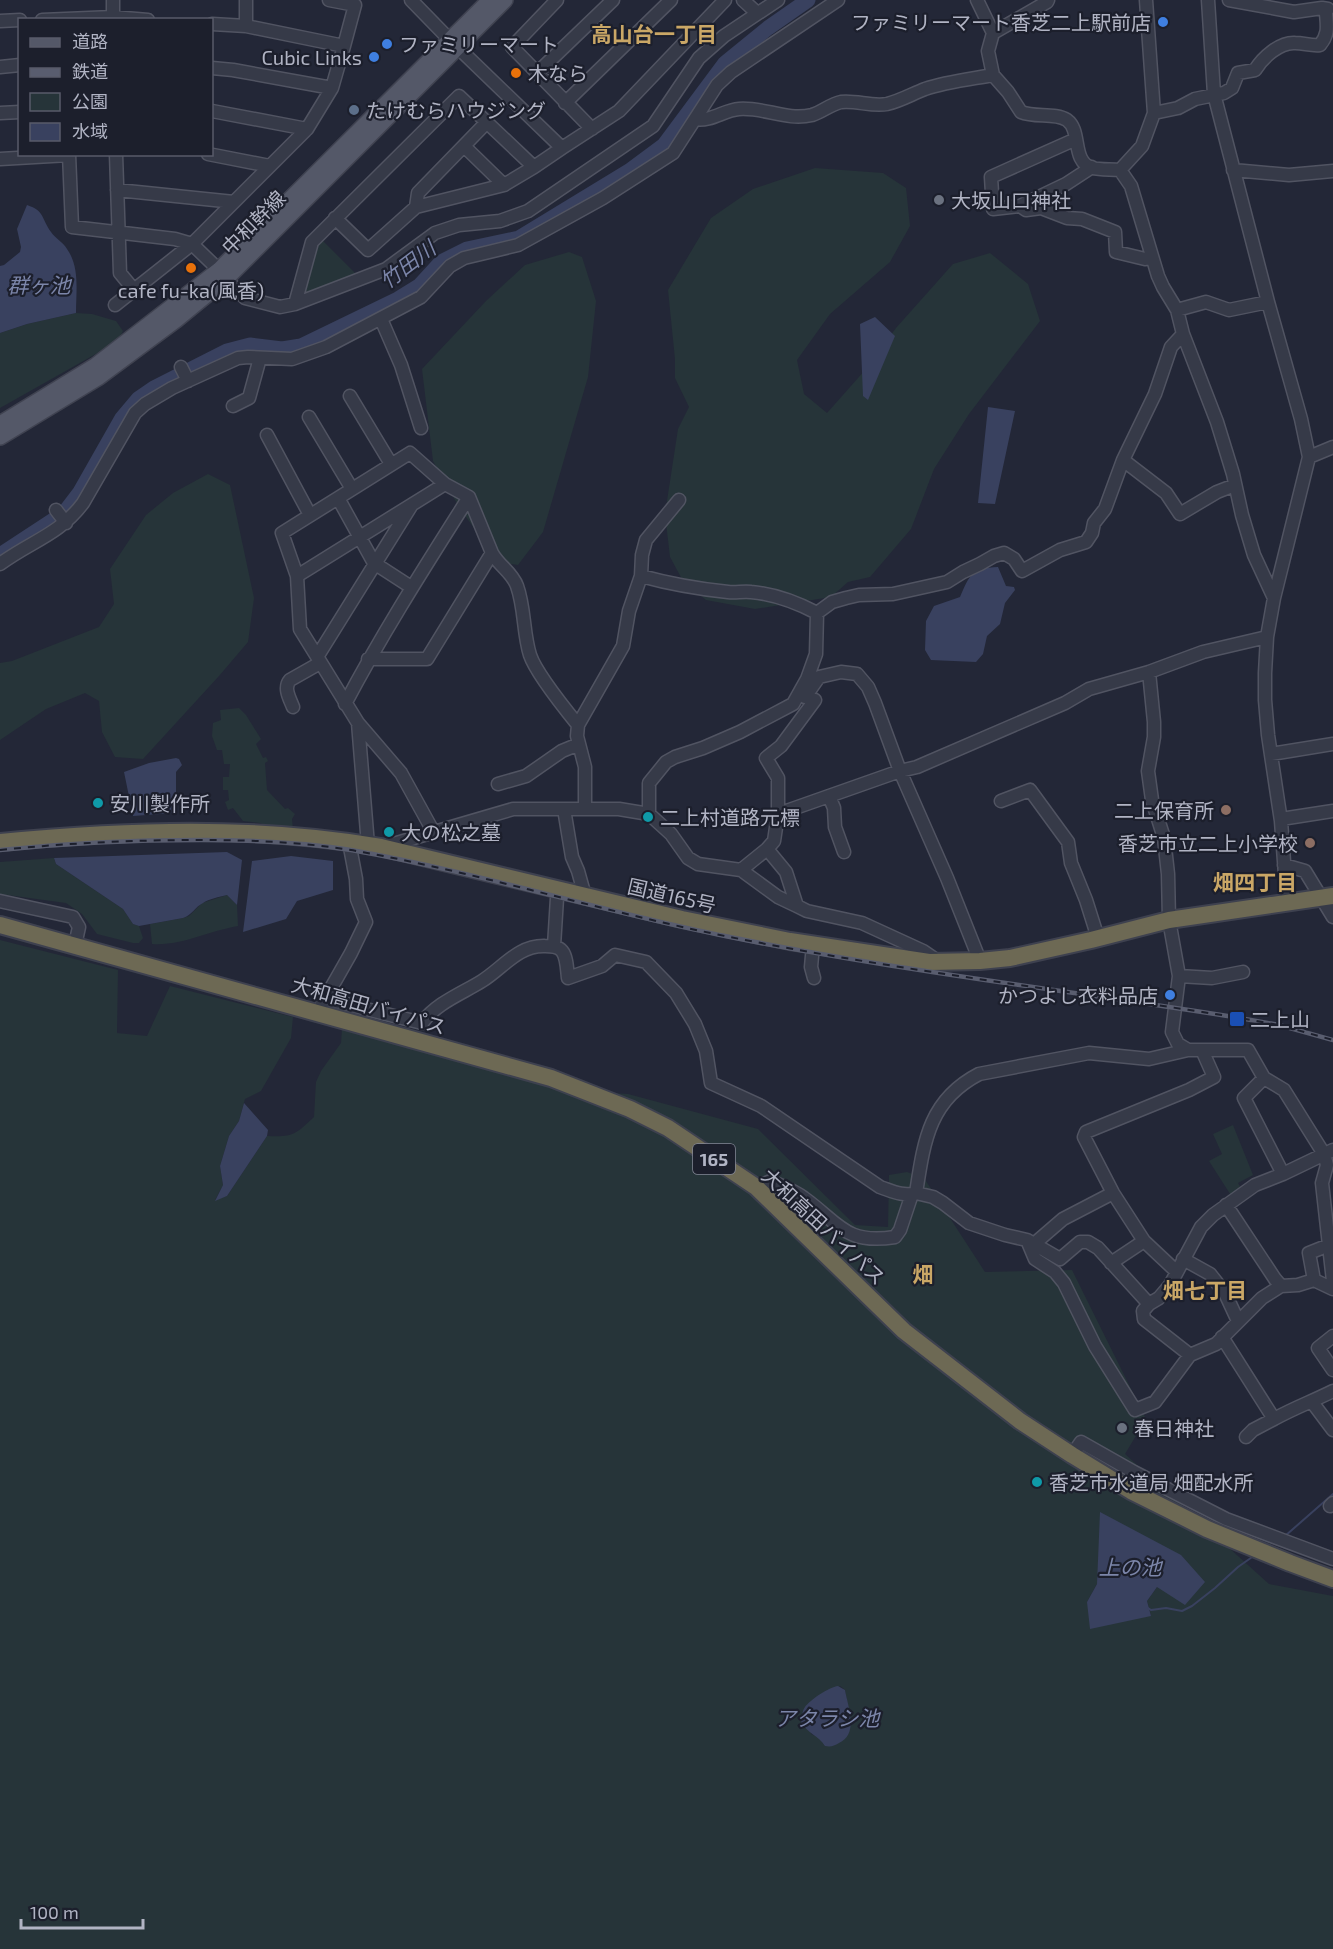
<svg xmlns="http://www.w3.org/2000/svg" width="1333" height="1949" font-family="'Exo 2','Noto Sans JP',sans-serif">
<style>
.green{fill:#263439;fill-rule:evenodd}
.water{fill:#39415f}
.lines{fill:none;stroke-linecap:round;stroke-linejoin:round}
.stream{stroke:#39415f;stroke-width:2}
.river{stroke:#39415f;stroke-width:15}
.minor-casing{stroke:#515462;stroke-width:15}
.major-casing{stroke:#404351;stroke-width:18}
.highway-casing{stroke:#3e414f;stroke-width:20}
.minor{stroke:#363a48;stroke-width:12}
.major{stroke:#545868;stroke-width:15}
.highway{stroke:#6d6954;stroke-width:16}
.rail-casing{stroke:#595d6f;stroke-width:4.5}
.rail{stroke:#1c1f2c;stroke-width:2;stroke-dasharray:7;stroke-linecap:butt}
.shop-dot{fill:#3f7fe0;stroke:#1c1f2c;stroke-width:2}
.food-dot{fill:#e8710a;stroke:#1c1f2c;stroke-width:2}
.service-dot{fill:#5c6f8a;stroke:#1c1f2c;stroke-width:2}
.worship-dot{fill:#6b7280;stroke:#1c1f2c;stroke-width:2}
.culture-dot{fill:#0f9aa8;stroke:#1c1f2c;stroke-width:2}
.education-dot{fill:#8d6e63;stroke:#1c1f2c;stroke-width:2}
.transit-dot{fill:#1a4fb4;stroke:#1c1f2c;stroke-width:2}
.labels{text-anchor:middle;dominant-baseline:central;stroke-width:4.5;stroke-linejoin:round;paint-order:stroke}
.shield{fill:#1c1f2c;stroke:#848796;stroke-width:1.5}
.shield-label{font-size:18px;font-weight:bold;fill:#b1b4c4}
.poi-label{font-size:20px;fill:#b1b4c4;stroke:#1c1f2c;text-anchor:start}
.street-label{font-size:20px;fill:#b1b4c4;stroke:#1c1f2c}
.neighbourhood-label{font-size:21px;font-weight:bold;fill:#caa766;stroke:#1c1f2c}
.water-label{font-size:21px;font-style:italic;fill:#7c86aa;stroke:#1c1f2c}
</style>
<rect width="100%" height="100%" fill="#232737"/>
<path class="green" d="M815,168L883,173L906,188L910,226L890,262L830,314L797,360L804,394L827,413L866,369L896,328L953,264L990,253L1028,284L1040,321L969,414L934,469L911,529L870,577L848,582L831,597L755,609L706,600L683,581L670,557L665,514L678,429L689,407L675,378V359L668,290L711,218L753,189Z
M320,238L356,274L307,293L301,289Z
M569,252L582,257L596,301L588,377L543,532L518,565L498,562L459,507L433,461L422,369L486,301L525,265Z
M76,313L92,314L116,321L123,331L117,342L0,408V333L27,324Z
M208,474L230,485L254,598L248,642L219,676L143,759L115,757L102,732L99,701L85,693L46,709L0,740V663L12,661L99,627L114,604L110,569L146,515L173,493Z
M239,708L246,715L261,739L256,744L263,758L266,757L268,761L265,763L267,790L285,809L288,808L295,814L292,819L293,830L271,828L260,823L243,821L233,808L228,810L225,802L229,800L228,790H223V777H229L230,764H224L222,750H217L212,736L213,723L221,720L220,710Z
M54,858L56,864L123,909L133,924L139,926L143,938L139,943H133L97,934L82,914L66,903L0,894V862Z
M227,895L237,905L238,926C208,931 182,946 152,944L150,924L183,918L189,916L202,903Z
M0,940L118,970L117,1033L147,1036L170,986L293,1017L291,1038L261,1091L245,1099L239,1121L229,1136L220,1166L223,1185L215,1200L227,1196L267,1136C293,1137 295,1135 314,1117L316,1082L321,1071L341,1043L342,1029L444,1055L565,1090L628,1094L758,1129L855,1225L888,1227L889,1175L907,1172L924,1178L985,1272L1072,1270L1146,1419L1125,1454L1269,1584L1333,1596V1949H0ZM1205,1582L1157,1587L1147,1601L1151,1616L1087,1602L1097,1584ZM840,1686L845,1690L851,1724L820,1738L811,1734L806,1706Z
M1233,1125L1253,1175L1238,1183L1242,1190L1232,1197L1209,1161L1222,1154L1213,1134Z"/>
<path class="water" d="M27,205C45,211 41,218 51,232C55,238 63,242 67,249C80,267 76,292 76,313L27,324L0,333V266L4,265L20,252L21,247L17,229Z
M875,317L895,336L868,400L863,396L860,324Z
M988,407L1015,411L995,504L978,503Z
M998,567L1006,586L1014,587L1015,590L1005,603L1000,624L987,636L983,654L976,662L931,660L925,650L926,621L934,606L960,597C970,574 972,568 998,567Z
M176,758L179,759L182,765L176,772V798L173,813L133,816L124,772L149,763Z
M227,852L242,860L237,905L227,895C219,897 209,899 203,903C195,907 192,915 183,918L139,926L133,924L123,909L56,864L54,858Z
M291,856L333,861V890L297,901L286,919L243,932L252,861Z
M244,1103L268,1130L267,1136L227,1196L215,1201L223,1185L220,1166L229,1136L239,1121Z
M1100,1512L1181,1555L1205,1582L1185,1605L1157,1587L1147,1601L1151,1616L1090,1629L1087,1602L1097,1584Z
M838,1686L845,1690C848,1707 859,1734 839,1743C834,1746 831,1747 825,1746C818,1735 808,1734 801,1722C802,1717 802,1711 805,1707C810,1700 829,1687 838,1686Z"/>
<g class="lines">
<path class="stream" d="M1285,1536L1333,1494
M1148,1608L1151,1610L1166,1608L1182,1611L1192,1606L1215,1588L1238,1567L1255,1555"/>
<path class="river" d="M0,555L64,513L80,492L122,418L138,399L154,388L227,351L250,345L282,349L301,346L398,299L419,286L441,262L467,249L519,238L629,171L664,145L725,63L768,28L808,0"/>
<defs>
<path id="minor" d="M113,0V20
M329,0L355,5L344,46
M557,0L512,47L592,129
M743,0L757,13
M977,0L993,33
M1048,0L1047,2L993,33L988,51L993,75L1008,92L1021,112C1035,118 1055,112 1067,120C1082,131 1071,161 1092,168C1101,170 1112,169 1120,170L1142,146L1154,113L1146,0
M1208,0L1214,94L1268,302L1301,419L1309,457L1274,598L1267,637L1265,673V700L1268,735L1281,821L1287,902
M1229,0L1294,12L1322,8L1328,9
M42,20L113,17L148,20
M0,21L20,20
M212,24L246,26L344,46L332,88
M246,26V0
M0,67L20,65
M212,68L233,70L332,88L307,129
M537,73L613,0
M565,103L671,0
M212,111L307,129L270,166
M0,113L20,112
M1154,113L1178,108L1195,99L1224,93L1232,88L1238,73L1255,70C1263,57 1280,42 1295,43C1304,43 1311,46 1320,45C1329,34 1327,26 1326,13L1322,8
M695,119C711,122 724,110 739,109C765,107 786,121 812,115C822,112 831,104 841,102C856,100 872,107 887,104C900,101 912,94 925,89C945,82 971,79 993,75
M1076,139L991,177L993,209L1020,206L1066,184L1092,167
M466,148L504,185
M562,148L619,111L725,0
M69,154L72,227L175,239L192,244L219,270
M116,154L120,273L134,290
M0,159L69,155
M1120,170L1131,186L1158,276L1163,287L1177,310L1206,302L1229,310L1268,302
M1233,170L1289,175L1333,171
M117,190L234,202L270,166L208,154
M1020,206L1026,210L1041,208L1067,218L1082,219L1115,232L1116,252L1145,259L1152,257
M416,207L418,193L487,122
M335,218L368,250L416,207L504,185L534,167
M226,279L245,298L280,307L295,304L386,269L435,233L459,225L500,221L528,211L653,126L699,58L724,36L778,0
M295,304L312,242L459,96L534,167L562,148L449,39L411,0
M115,305L192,244L234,202
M1177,310L1183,334L1217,422L1233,474L1242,515L1254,555L1274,598
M381,319L401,365L421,428
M1183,334L1171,347L1155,394L1123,460L1166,493L1180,514L1217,492L1235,485
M181,367L188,381
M350,396L391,464
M233,406L249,398L260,358
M309,417L352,489
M267,435L310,515
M1309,457L1333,447
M338,498L374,563L411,587
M56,510L66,523
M492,553C499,566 512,572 517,586C525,608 523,633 530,655C536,673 565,709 578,725
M0,564C31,541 59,535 83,503L135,413L145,404L172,388L238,358L248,357L292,359L326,347L421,297L450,266L464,258L518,245L603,198L673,153L717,85L731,72L838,0
M297,576L445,484
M641,576C670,584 699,589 728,592C736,593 743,591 751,592C775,594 796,602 817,613
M317,657L411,506
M1149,672L1154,722V737L1148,771L1152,800L1164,838L1168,874L1169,920L1179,976L1172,1032L1178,1044L1188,1050
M805,697L819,677L841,672L857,674L868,687L875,703L900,771L947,878L980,961
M345,704C383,632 426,565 469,497
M293,707C290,699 283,688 290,680L320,663
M358,723L300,629L297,576L282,533L410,453L445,484L469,497L492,553L427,659H368
M1271,754L1333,744
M498,784L526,776L562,751L579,744
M829,796L834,808L835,827L844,852
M1001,801L1030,790L1068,842L1071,863L1086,900L1098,938
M585,808V767L577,736L578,725L623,646L629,611L641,576L642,555L646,540L679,500
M564,809L572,857L578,871L585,896
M649,814V783L666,762L675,757L703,748L740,732L793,704L807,679L816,654L817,613L832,602L846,598L859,595L893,594L947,582L963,572L980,564L994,556L1004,553L1014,559L1022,571L1060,550L1086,542L1092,533L1094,523L1105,509L1123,460
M778,814V778L766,758L781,746L815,700
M1281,819L1333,811
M368,845L358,723L401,773L433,831
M383,847L513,809H619L649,814L671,834L688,858L698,864L741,870L778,897L797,906L807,911L862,923L923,951L939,962
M1284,865L1305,871L1333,917
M741,870L767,849
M0,901L73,917L79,927L75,945
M797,906L786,872L767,849L774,841L778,814L900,771L917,767L1065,703L1089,689L1149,672L1203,652L1267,637
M813,945L811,967L814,978
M554,946L557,898L560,890
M1179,976L1212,978L1243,972
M326,999L422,1023C436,1003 463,993 482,981C503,968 518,945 545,946C551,946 558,946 562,951C567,957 567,970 568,978L602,966L615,955L646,962L676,993L695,1024L706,1051L711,1083L761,1106L880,1187C892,1191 903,1197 916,1193L933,1197L943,1203L969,1223L1005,1235L1027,1240L1035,1259L1055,1272L1064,1283L1095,1346L1135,1410L1155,1402L1190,1355L1216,1344L1262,1298L1281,1286L1298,1285L1314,1280L1333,1289
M322,1004L351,953L366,922L357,899L356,879L349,842
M1264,1078L1244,1098L1283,1174
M756,1187L771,1181C782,1186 795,1191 804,1198C839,1223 845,1245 895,1237L900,1230L912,1194
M916,1193C924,1141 929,1100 979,1074L1089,1053L1149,1059L1188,1050H1248L1264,1078L1284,1090L1324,1154L1327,1165L1322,1183L1333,1281
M1226,1205L1275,1279L1281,1286
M1027,1240L1060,1259L1080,1242H1088L1098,1248L1149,1304
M1034,1244L1063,1219L1113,1193
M1183,1259L1210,1274L1225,1293L1238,1321
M1111,1263L1144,1241
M1177,1272L1144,1241L1113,1193L1084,1137L1086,1132L1189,1090L1214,1077L1202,1050
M1314,1280L1309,1253L1329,1245
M1333,1336L1318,1348L1333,1370
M1222,1337L1274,1419C1294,1408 1313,1401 1333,1391
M1190,1355L1144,1319L1143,1311L1149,1304L1159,1298L1170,1285L1201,1227L1213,1215L1255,1185L1283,1174L1333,1150
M1312,1402L1333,1430
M1246,1437L1253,1430L1274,1419
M1072,1455L1081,1442L1134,1472L1226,1519L1333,1559
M1330,1506L1333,1503"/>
<path id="major" d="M0,424L95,366L219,270L490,0
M0,437L99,377L176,320L226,279L505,0"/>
<path id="highway" d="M0,842C126,830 256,825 381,847L682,919L790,941L929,962L980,961L1010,958L1091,940L1169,920L1333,896
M0,925L551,1078L630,1109L668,1128L756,1187L904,1331L1020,1421L1072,1455L1131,1491L1207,1529L1290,1563L1333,1579"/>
</defs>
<use href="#minor" class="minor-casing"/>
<use href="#major" class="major-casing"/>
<use href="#highway" class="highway-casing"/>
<use href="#minor" class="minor"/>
<use href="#major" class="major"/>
<use href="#highway" class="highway"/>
<defs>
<path id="rail" d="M0,850C67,843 134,840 201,840C251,840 302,842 351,850C477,872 600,911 725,936C894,970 1065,990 1234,1017L1279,1025L1333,1040"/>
</defs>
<use href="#rail" class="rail-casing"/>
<use href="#rail" class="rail"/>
</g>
<g class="shop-dot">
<circle cx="1163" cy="22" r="6"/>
<circle cx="387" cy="44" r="6"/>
<circle cx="374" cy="57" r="6"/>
<circle cx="1170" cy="995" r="6"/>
</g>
<g class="food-dot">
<circle cx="516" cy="73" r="6"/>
<circle cx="191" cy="268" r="6"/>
</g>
<circle class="service-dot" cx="354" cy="110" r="6"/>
<g class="worship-dot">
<circle cx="939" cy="200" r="6"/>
<circle cx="1122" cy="1428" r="6"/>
</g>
<g class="culture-dot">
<circle cx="98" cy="803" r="6"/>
<circle cx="648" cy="817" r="6"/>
<circle cx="389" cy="832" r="6"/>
<circle cx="1037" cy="1482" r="6"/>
</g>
<g class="education-dot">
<circle cx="1226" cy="810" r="6"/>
<circle cx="1310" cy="843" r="6"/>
</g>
<rect class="transit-dot" x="1229" y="1011" width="16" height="16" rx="3"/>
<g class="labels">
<rect class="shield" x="693" y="1144" width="42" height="30" rx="4.5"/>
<g class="shield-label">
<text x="714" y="1159">165</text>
</g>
<g class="poi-label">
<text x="1151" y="22" text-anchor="end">ファミリーマート香芝二上駅前店</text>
<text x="399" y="44">ファミリーマート</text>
<text x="362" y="57" text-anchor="end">Cubic Links</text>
<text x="528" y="73">木なら</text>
<text x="366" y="110">たけむらハウジング</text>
<text x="951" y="200">大坂山口神社</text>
<text x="191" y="290" text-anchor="middle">cafe fu-ka(風香)</text>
<text x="110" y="803">安川製作所</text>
<text x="1214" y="810" text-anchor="end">二上保育所</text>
<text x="660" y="817">二上村道路元標</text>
<text x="401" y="832">大の松之墓</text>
<text x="1298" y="843" text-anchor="end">香芝市立二上小学校</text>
<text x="1158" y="995" text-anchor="end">かつよし衣料品店</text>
<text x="1250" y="1019">二上山</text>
<text x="1134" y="1428">春日神社</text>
<text x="1049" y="1482">香芝市水道局 畑配水所</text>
</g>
<g class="street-label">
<text transform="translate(253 222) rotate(-45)">中和幹線</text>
<text transform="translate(672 895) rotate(13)">国道165号</text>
<text transform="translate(369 1005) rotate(16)">大和高田バイパス</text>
<text transform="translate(824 1226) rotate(43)">大和高田バイパス</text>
</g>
<g class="neighbourhood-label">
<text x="654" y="33">高山台一丁目</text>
<text x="1255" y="881">畑四丁目</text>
<text x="923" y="1273">畑</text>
<text x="1205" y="1289">畑七丁目</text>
</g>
<g class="water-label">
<text transform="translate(407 264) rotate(-37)">竹田川</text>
<text x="39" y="284">群ヶ池</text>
<text x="1130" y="1566">上の池</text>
<text x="827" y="1717">アタラシ池</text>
</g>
</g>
<rect x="18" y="18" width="195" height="138" fill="#1c1f2c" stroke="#585b69" stroke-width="1.5"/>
<rect x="30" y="38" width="30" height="9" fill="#545868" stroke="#585b69" stroke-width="1.5"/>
<text x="72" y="48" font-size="18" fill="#b1b4c4">道路</text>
<rect x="30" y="68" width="30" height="9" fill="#595d6f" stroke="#585b69" stroke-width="1.5"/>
<text x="72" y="78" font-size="18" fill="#b1b4c4">鉄道</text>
<rect x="30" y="93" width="30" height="18" fill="#263439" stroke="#585b69" stroke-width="1.5"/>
<text x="72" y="108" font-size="18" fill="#b1b4c4">公園</text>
<rect x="30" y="123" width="30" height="18" fill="#39415f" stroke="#585b69" stroke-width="1.5"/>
<text x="72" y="138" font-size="18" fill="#b1b4c4">水域</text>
<path d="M21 1919v9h122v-9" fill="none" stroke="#b1b4c4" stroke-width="3"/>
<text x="30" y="1919" font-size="18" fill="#b1b4c4" stroke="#1c1f2c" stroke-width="4.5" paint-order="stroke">100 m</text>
</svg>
